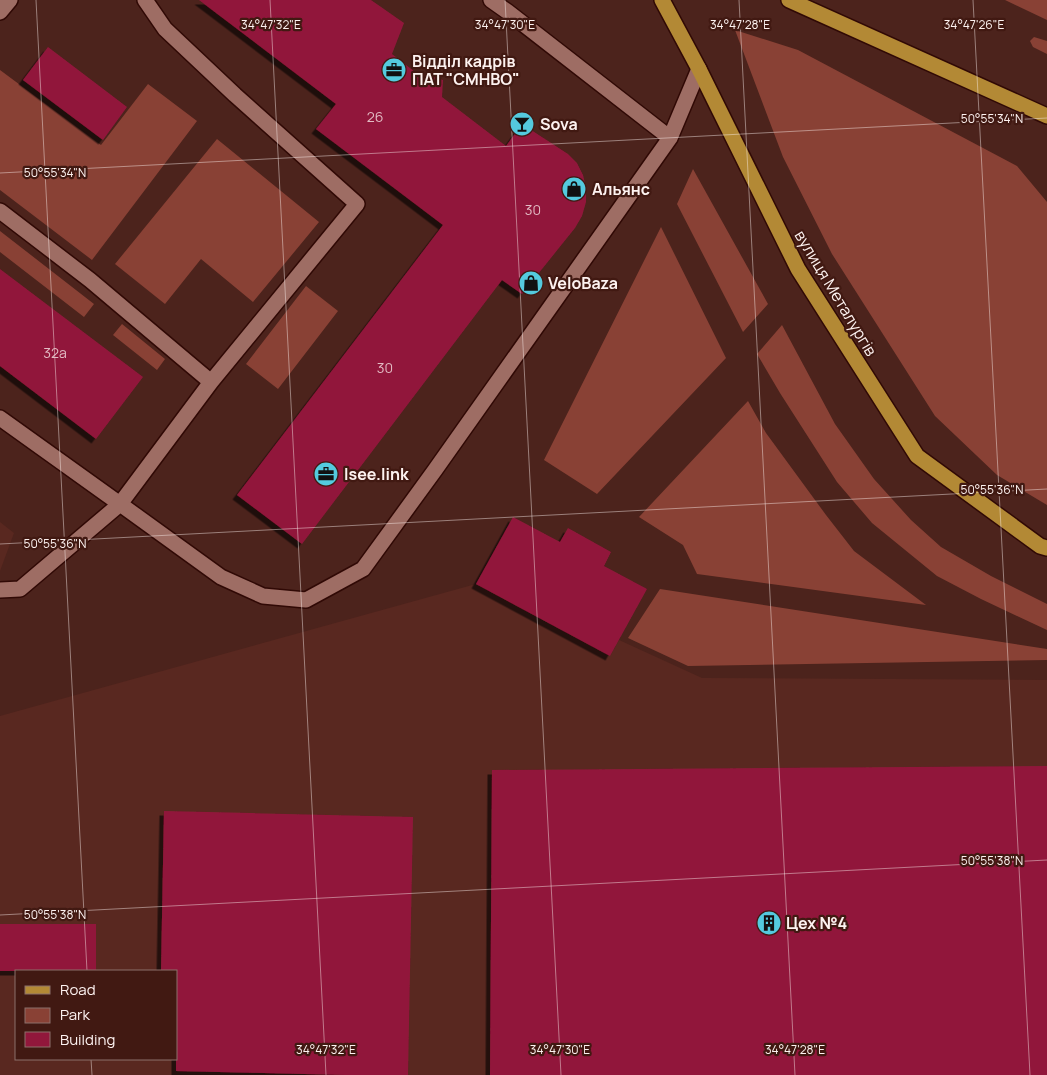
<svg xmlns="http://www.w3.org/2000/svg" width="1047" height="1075" font-family="Manrope,sans-serif">
<style>
.built{fill:#592820;fill-rule:evenodd}
.green{fill:#894135}
.building{fill:#91173b;filter:url(#shadow)}
.lines{fill:none;stroke-linecap:round;stroke-linejoin:round}
.minor-casing{stroke:#300905;stroke-width:18}
.major-casing{stroke:#300905;stroke-width:18}
.minor{stroke:#9e6d64;stroke-width:15}
.major{stroke:#b38935;stroke-width:15}
.ticks{fill:none;stroke:#fdf2f0;stroke-width:1;stroke-opacity:0.45}
.labels{text-anchor:middle;dominant-baseline:central;stroke-width:4.5;stroke-linejoin:round;paint-order:stroke}
.number-label{font-size:14px;fill:#e2bbc3}
.poi-label{font-size:16px;font-weight:bold;fill:#fdf2f0;stroke:#411912;text-anchor:start}
.street-label{font-size:16px;fill:#fdf2f0;stroke:#411912}
.ticks-label{font-size:12px;text-anchor:middle;fill:#fdf2f0;stroke:#411912;stroke-width:4.5;stroke-linejoin:round;paint-order:stroke}
</style>
<defs>
<filter id="shadow"><feDropShadow dx="-4.5" dy="4.5" stdDeviation="0" flood-color="#0009"/></filter>
</defs>
<rect width="100%" height="100%" fill="#4c231c"/>
<path class="built" d="M0,522L14,533L0,571Z
M476,584L610,656L619,640L702,678L1047,680V1075H0V716ZM16,971H176V1059H16Z"/>
<path class="green" d="M1005,0H1047V20Z
M735,30L798,50L1017,166L1047,202V505L997,475L935,416L832,254L783,157Z
M1034,37L1047,41V54L1033,47L1030,41Z
M0,70L101,145L148,84L197,121L92,260L0,190Z
M217,139L319,222L253,302L201,259L165,304L115,264Z
M693,169L768,304L743,332L677,204Z
M661,227L726,358L597,494L544,460Z
M0,231L94,304L84,317L0,252Z
M306,286L338,311L278,389L246,364Z
M122,324L165,359L157,370L113,335Z
M782,325L835,424L874,479L911,520L941,547L991,576L1047,604V630L981,599L937,576L872,523L837,482L780,393L757,354Z
M748,401L766,433L826,515L854,551L926,605L697,574L683,545L639,517Z
M660,589L1047,649V660L688,666L628,638Z"/>
<path class="building" d="M199,0H371L404,23L392,54L415,72L443,80L442,97L506,146L522,124L568,154L577,163L583,175L586,188V202L582,216L575,228L522,294L502,280L302,544L237,495L443,225L316,129L336,104Z
M48,47L127,107L103,140L23,80Z
M0,269L143,377L96,439L0,366Z
M513,517L560,542L568,528L611,552L604,566L647,589L610,656L476,584Z
M1047,766V1075H490L492,770Z
M164,811L413,817L408,1075H345L176,1071V971H161Z
M0,924H96V971H0Z"/>
<g class="lines">
<defs>
<path id="minor" d="M145,0L165,29L235,95L357,204L211,382L120,504L221,577L263,596L306,600L363,569L435,470L670,138L699,69
M491,0L508,12L670,138
M0,12L10,0
M0,211L90,280L211,382
M0,418L120,504L20,589L0,590"/>
<path id="major" d="M662,0L699,69L798,269L917,456L1040,546L1047,548
M789,0L1047,116"/>
</defs>
<use href="#minor" class="minor-casing"/>
<use href="#major" class="major-casing"/>
<use href="#minor" class="minor"/>
<use href="#major" class="major"/>
</g>
<path class="ticks" d="M36,0L87,971M270,0L326,1075M505,0L561,1075M739,0L795,1075M973,0L1030,1075M0,173L1047,118M0,544L1047,489M0,915L1047,860M91,1059L92,1075"/>
<defs>
<symbol id="office-disc" viewBox="-11 -11 22 22"><circle r="9.5" fill="#54cade" stroke="#411912"/><path d="M-6-3h4V-5.5h4V-3h4V5H-6ZM-1-4.5V-3h2v-1.5ZM-6 0V1H6V0Z" fill="#111"/></symbol>
<symbol id="bar-disc" viewBox="-11 -11 22 22"><circle r="9.5" fill="#54cade" stroke="#411912"/><path d="M-6-5H6L.8 .8V4.5H3.5V6h-7V4.5H-.8V.8Z" fill="#111"/></symbol>
<symbol id="shop-disc" viewBox="-11 -11 22 22"><circle r="9.5" fill="#54cade" stroke="#411912"/><path d="M-5-2.5h2.3a2.7 3.5 0 0 1 5.4 0H5L5.5 6h-11ZM-1.5-2.5h3a1.5 2.3 0 0 0-3 0Z" fill="#111"/></symbol>
<symbol id="building-disc" viewBox="-11 -11 22 22"><circle r="9.5" fill="#54cade" stroke="#411912"/><path d="M-4-6H4V6H1V3H-1V6H-4ZM-2.5-4.3h1.7v1.8h-1.7ZM.8-4.3h1.7v1.8H.8ZM-2.5-1h1.7V.8h-1.7ZM.8-1h1.7V.8H.8Z" fill="#111"/></symbol>
</defs>
<g fill-rule="evenodd">
<use href="#office-disc" x="380" y="56" width="28" height="28"/>
<use href="#bar-disc" x="508" y="110" width="28" height="28"/>
<use href="#shop-disc" x="560" y="175" width="28" height="28"/>
<use href="#shop-disc" x="517" y="269" width="28" height="28"/>
<use href="#office-disc" x="312" y="460" width="28" height="28"/>
<use href="#building-disc" x="755" y="909" width="28" height="28"/>
</g>
<g class="labels">
<g class="number-label">
<text x="375" y="116">26</text>
<text x="533" y="209">30</text>
<text x="55" y="352">32а</text>
<text x="385" y="367">30</text>
</g>
<g class="poi-label">
<text x="412" y="61">Відділ кадрів<tspan x="412" dy="18">ПАТ "СМНВО"</tspan></text>
<text x="540" y="124">Sova</text>
<text x="592" y="189">Альянс</text>
<text x="548" y="283">VeloBaza</text>
<text x="344" y="474">Isee.link</text>
<text x="786" y="923">Цех №4</text>
</g>
<g class="street-label">
<text transform="translate(836 293) rotate(59)">вулиця Металургів</text>
</g>
</g>
<g class="ticks-label">
<text x="271" y="29">34°47'32"E</text>
<text x="505" y="29">34°47'30"E</text>
<text x="740" y="29">34°47'28"E</text>
<text x="974" y="29">34°47'26"E</text>
<text x="992" y="123">50°55'34"N</text>
<text x="55" y="177">50°55'34"N</text>
<text x="992" y="494">50°55'36"N</text>
<text x="55" y="548">50°55'36"N</text>
<text x="992" y="865">50°55'38"N</text>
<text x="55" y="919">50°55'38"N</text>
<text x="326" y="1054">34°47'32"E</text>
<text x="560" y="1054">34°47'30"E</text>
<text x="795" y="1054">34°47'28"E</text>
</g>
<rect x="15" y="970" width="162" height="90" fill="#411912" stroke="#8c706b"/>
<rect x="25" y="986" width="25" height="8" fill="#b38935" stroke="#8c706b"/>
<text x="60" y="995" font-size="15" fill="#fdf2f0">Road</text>
<rect x="25" y="1008" width="25" height="15" fill="#894135" stroke="#8c706b"/>
<text x="60" y="1020" font-size="15" fill="#fdf2f0">Park</text>
<rect x="25" y="1032" width="25" height="15" fill="#91173b" stroke="#8c706b"/>
<text x="60" y="1045" font-size="15" fill="#fdf2f0">Building</text>
</svg>
